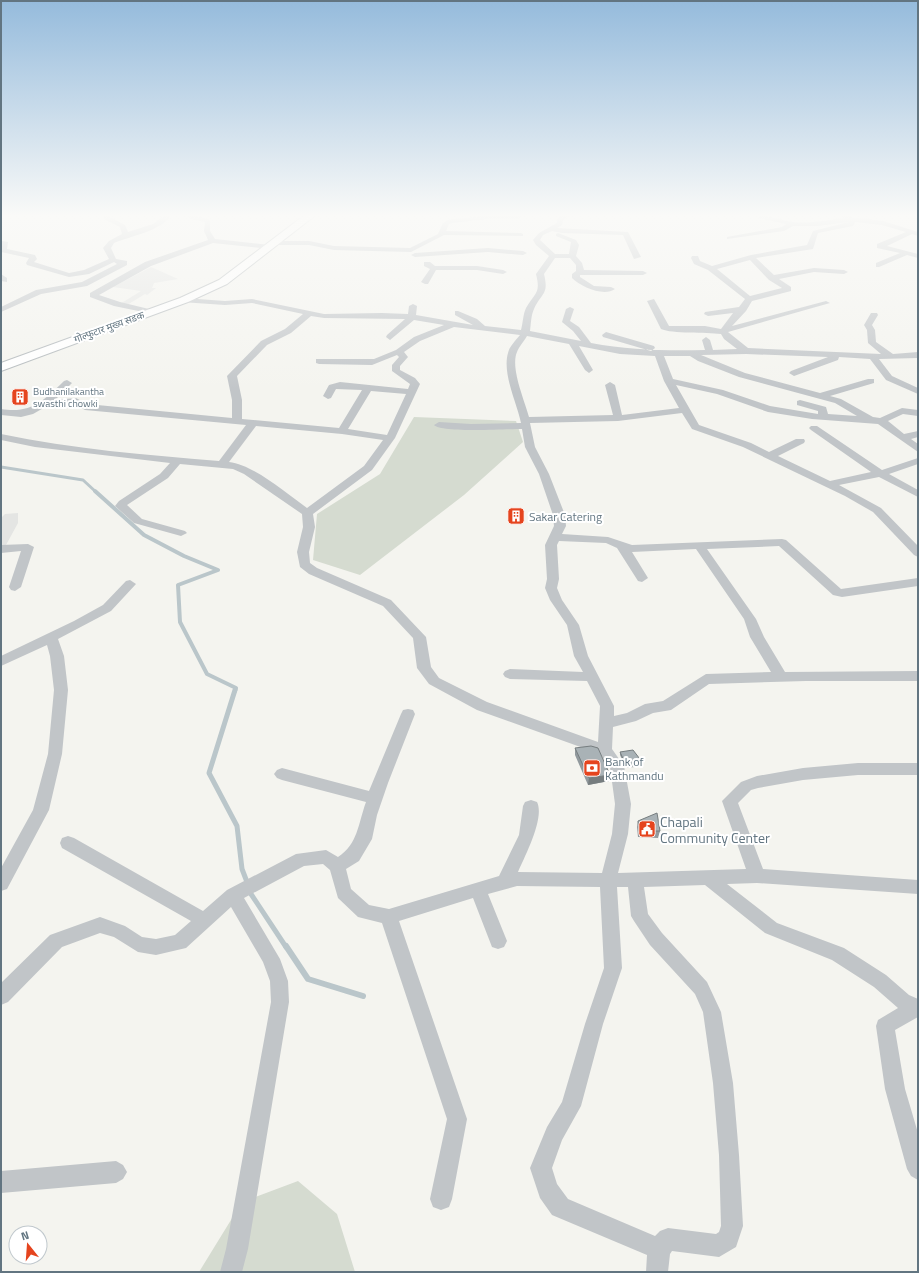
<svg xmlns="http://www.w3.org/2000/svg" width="919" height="1273" font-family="'Titillium Web','Noto Sans Devanagari',sans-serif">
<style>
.built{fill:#e4e5e3}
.green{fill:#d5dbd0}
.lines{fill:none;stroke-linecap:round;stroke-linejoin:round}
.stream-far3{stroke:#bac6ca;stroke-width:3}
.stream-far2{stroke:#bac6ca;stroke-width:4}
.stream-far1{stroke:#bac6ca;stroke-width:5}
.stream{stroke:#bac6ca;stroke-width:6}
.secondary-casing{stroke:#b3b9bc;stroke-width:2}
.street{fill:#c1c5c8;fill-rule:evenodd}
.secondary{fill:#fff;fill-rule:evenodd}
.wall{fill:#91999d}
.shaded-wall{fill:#767d7f}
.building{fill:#a9b2b6;stroke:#767d7f}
.labels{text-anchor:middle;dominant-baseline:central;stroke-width:4;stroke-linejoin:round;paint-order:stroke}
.far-street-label{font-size:10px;fill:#627581;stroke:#fff}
.far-poi-label{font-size:10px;fill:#627581;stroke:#fff;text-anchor:start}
.poi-label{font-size:12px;fill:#627581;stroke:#fff;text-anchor:start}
.near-poi-label{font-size:14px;fill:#627581;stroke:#fff;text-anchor:start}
</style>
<rect width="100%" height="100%" fill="#f4f4ef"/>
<path class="built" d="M151,267L178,279L154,283L152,288H156L147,295L145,294L127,305L120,304L141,291L113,287Z
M18,513V523L6,545H1V518L5,514Z"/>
<path class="green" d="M414,417L516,421L523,442L464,495L360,575L313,560L317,514L380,474Z
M298,1181L337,1214L355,1272H199L242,1202Z"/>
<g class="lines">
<path class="stream-far3" d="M1,467L83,480L96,492"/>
<path class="stream-far2" d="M95,491L144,535L184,556L218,570L178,585L180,622L207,674L236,688L235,691"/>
<path class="stream-far1" d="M235,690L209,773L237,826L242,869L247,882
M251,894L286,947"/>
<path class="stream" d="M286,946L308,979L363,996"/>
<defs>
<path id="secondary" d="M306,214H317L227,284L188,302L1,371V363L180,298L219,280Z"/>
</defs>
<use href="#secondary" class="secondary-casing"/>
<path class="street" d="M104,214H110V217L125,225L128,232L153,224L166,214H172C160,232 133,235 114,243L111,248L116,259L127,261V265L87,286L41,294L1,312V307L36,290L82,282L117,264L114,262L89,274L69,277L27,265L26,263L29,258L1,252L2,241L8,242L7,249L35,255L37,259L34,262L69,273L84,270L109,259L103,248L109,241L122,234L120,227L104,219Z
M184,214H191L210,220V231L215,239L270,245L274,247L270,249L213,243L151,266L99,295L120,302L153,310V314L114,306L90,297V293L145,262L208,240L204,231L205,222L191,219Z
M496,214L518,215L521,217L518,219L496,218L452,223L449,224L446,231L521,233L523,234V236L444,235L411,252L334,250L309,245H274L270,243L274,241H309L334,246L410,248L438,234L443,223L448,220Z
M565,214H573L563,220L562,225L557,228L628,232L641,257L634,259L623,235L562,233L552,231L543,235L540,240L555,254H569L571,242L556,236V234L558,233L576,240L579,245L576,256L582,263L584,270L643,271L647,273L643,275H580V277L594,286L611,287L615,289C604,297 581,287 572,278V274L576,271V265L570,258H555L544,274C549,295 542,292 534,309C531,315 531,324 530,331L581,341L573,331L562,322L566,309L570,307L574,309L570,321L579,327L591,343C629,350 666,351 705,350L702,340L706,337L710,340L713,350L737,349L724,339L721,334C706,332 672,334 661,329L647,301L654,299L669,326H705L721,329L733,313L708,316L704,314L705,312L739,307L745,299L708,270L694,264L691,258L692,256H698L700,261L712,266L751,255L807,245L813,231L849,222L817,226H793L784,231L727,239V237L782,227L786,224L759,218V216C770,214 781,221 793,222C809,224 827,220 843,218L842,216L845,214L851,217L883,221L918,232V236L912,234L887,246L918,254V258L907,255L879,267H876V263L900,253L877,248V244L906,232L882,225L855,222L853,226L818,233L813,249L756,258L774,275L814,268L844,270L848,272L844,274L814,272L779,279L791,287V291L752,301L746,311L732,326L826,301L830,303L728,332L748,348L881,354L868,343L867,330L864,325L871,313H877L878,315L872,325L875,330L876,342L893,354L918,352V358L879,359L892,376L918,388V394L886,380L870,359L839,357L838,360L794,376L789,373L791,371L828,357L746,354L701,355L745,373L820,393L868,379H874V383L830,396L841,399L873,417L880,418L902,408L918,410V416L903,414L888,421L904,434L918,431V437L911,439L918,444V452L878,424L812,419L768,412L717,394L676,385L699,425L751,443L769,452L796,439H804L805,441L804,443L778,456L830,481L871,472L811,430L809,428L811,426H817L882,470L918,458V464L889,474L918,490V497L879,477L839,485L881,508L918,546V557L914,555L873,512L845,496L743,447L692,429L682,413L618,421L530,423L535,447L549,474L565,515L566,526L562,534L608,537L632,545L782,539L786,540L841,589L918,578V586L842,597L833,595L779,546L707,549L756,619L764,637L785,672L918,671V681H806L709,684L671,710L653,713L636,721L613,727L612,749L624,766L631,804L628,834L618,873L746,869L722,801L741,782L757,776L803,768L858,763H918V775H858L803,780L758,788L751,790L738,803L763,869L918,880V894L757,883L727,884L777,923L844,948L886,975L909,995L918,999V1017L895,1030L905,1089L918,1133V1180L911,1176L907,1169L885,1089L876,1026L878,1020L898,1008L874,987L832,960L765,933L705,885L644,887L648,914L662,933L707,982L721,1012L733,1083L739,1155L743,1226L736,1247L719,1257L672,1251L670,1254L668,1272H646L647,1255L552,1215L540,1198L530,1168L547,1127L562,1102L585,1024L604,968L600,887L517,886L488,894L507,941L504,947L498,949L492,947L473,898L399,921L467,1119L452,1199L449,1207L441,1210L433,1207L430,1199L447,1119L382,923L358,917L338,898L330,870L323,864L304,866L244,898L280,959L288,981L289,1002L248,1249L242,1272H220L226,1249L271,1002L270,981L263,962L231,907L186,948L156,955L138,952L114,937L100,933L62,947L8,1002L1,1005V983L50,935L100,917L125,926L142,937L156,939L175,935L191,921L62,848L60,843L62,838L68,836L74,838L203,911L227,890L296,854L326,850L338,857C358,844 358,824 366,802L282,780L277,778L274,774L277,770L282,768L369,791L401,714L403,710L408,709L413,710L415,714L388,783L377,815L372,839L359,861L346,869L351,889L369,905L389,909L499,876L519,835L523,806L525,802L531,800L537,802C545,818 525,856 518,872L602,873L612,834L615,804L610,767L600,754L477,710L429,684L417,668L413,638L383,606L309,574L300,567L297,552L303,527L302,514L244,474L233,469L180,464L168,478L127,505L142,519L185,531L187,533L181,536L134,523L115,506L119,501L160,474L170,463L35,447L1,440V434C73,449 146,455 219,461L246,425L85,410L74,404L47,406L33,414L21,417L1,415V409C31,414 43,401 64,381L67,380L72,383L55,400L76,398L87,404L232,418V400L227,376L261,341L285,329L303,314L252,303L225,305L181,302L180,300L184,298L225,301L252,299L324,314L382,313L408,314L409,306L413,304L417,306L416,315L473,325L455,315V311H458L477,319L485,326L521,330C523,323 523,314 526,308C535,292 541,294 536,274L549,256L536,245L533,240L539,233L557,223L558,218ZM750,260L769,280L782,288L750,296L717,269ZM311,316L324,318L405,319L387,335L386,337L390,340L414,320L444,325L414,337L396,350L374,359H316V363L319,364L372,365L397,355L399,357L392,365V371L410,384L408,389L340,382L329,385L323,396L328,399L331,398L336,389L362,390L339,428L242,419V400L237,376L267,345L291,333ZM454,327L520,335C516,340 509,347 508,353C502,374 517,403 521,423L471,424L439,422L434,425C441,433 508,429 522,429L525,447L539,474L553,515L554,526L545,545L547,579L545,588L550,600L567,625L574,656L583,672L510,669L505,671L503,674L505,677L510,679L587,681L600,706L598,742L487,702L439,678L431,667L426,637L391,600L317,568L310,563L309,552L315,527L313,514L372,470L395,438L420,384L415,378L400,370V366L408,357L404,352L420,341ZM527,336L569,344L585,370L589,373L593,370L579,346L620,354L655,356L664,381L679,408L622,415L615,385L610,382L605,385L613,415L529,417C525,401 510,368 517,352C519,347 524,341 527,336ZM664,356H690L698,361L739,377L835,403L857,416L828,414L826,407L800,400L797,401V405L818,411V414L770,406L723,390L673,379ZM371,391L406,394L387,435L348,429ZM256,426L342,434L383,440L364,466L307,508C286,493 254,465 229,462ZM559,541L606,543L617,548L638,581L642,582L648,578L632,552L696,549L744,619L750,637L771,672L706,674L663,701L645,704L627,713L614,716V706L588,656L579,625L562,600L557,588L559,579L557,545ZM617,887H628L631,916L634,921L650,945L695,994L703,1012L713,1083L719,1155L721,1226L719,1232L716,1234L668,1228L660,1231L655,1236L568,1199L557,1184L552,1168L562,1140L581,1106L603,1024L622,968Z
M488,248L523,251L527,253L523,255L488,252L415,257L411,255L415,253Z
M424,262H430L435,266H477L503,270L507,272L503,274L477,270H436L428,284H425L421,282L430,269L424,266Z
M1,274L7,278V282L1,281Z
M606,332L654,346L655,348L651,351L603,337L602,335Z
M28,544L34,547L21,587L15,591L11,590L9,587L21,551L1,553V545Z
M130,580L136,584L111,611L58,639L64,656L68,690L62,754L49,810L7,889L1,891V868L33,810L48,754L54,690L50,656L47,645L1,666V656L74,621L103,605L126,581Z
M116,1161L123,1165L127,1172L123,1179L116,1183L1,1193V1171Z"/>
<use href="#secondary" class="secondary"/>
</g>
<path class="wall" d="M575,748L609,781L588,785L575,755Z
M620,752L643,763V766L626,768L620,755Z
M638,821L660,831L658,838L638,837L637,827Z"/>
<path class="shaded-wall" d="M610,775L609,781L588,785L589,778Z"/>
<path class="building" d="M591,746L598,748L610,775L589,778L575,748Z
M633,750L643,763L626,765L620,752Z
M657,813L660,831H639L638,821Z"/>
<linearGradient id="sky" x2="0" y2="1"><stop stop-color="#95bbdc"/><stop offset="0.55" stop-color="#fafaf8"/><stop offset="1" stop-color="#fafaf8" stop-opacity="0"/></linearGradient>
<rect width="919" height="392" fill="url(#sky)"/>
<defs>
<symbol id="building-square" viewBox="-11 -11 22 22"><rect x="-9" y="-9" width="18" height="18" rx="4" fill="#e5441e" stroke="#fff"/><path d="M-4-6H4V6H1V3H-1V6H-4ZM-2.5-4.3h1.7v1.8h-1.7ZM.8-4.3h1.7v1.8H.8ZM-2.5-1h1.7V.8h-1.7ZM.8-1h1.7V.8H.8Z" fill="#fff"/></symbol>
<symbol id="bank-square" viewBox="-11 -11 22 22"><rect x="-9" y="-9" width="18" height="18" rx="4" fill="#e5441e" stroke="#fff"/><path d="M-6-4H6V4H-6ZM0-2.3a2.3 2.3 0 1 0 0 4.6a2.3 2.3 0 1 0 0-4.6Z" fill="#fff"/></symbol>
<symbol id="civic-square" viewBox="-11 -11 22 22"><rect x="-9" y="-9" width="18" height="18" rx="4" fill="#e5441e" stroke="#fff"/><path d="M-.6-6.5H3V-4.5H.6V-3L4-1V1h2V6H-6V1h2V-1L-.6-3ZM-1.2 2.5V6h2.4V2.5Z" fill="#fff"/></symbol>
</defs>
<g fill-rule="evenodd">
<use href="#building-square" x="10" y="387" width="20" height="20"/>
<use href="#building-square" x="506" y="506" width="20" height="20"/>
<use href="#bank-square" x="582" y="758" width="20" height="20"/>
<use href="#civic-square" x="637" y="819" width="20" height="20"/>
</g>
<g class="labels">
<g class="far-street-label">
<text transform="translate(109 327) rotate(-20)">गोल्फुटार मुख्य सडक</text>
</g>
<g class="far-poi-label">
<text x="33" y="391">Budhanilakantha<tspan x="33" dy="12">swasthi chowki</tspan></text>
</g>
<g class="poi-label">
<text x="529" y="516">Sakar Catering</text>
<text x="605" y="761">Bank of<tspan x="605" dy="14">Kathmandu</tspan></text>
</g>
<g class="near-poi-label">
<text x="660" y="821">Chapali<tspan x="660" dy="16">Community Center</tspan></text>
</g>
</g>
<rect width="919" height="1273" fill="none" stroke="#627581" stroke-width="4"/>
<g transform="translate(28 1245) rotate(343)"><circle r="19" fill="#ffffff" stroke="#c0c8cd"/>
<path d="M0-3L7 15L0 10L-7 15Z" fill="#e5441e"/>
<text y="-6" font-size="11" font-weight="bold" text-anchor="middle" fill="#627581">N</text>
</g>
</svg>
